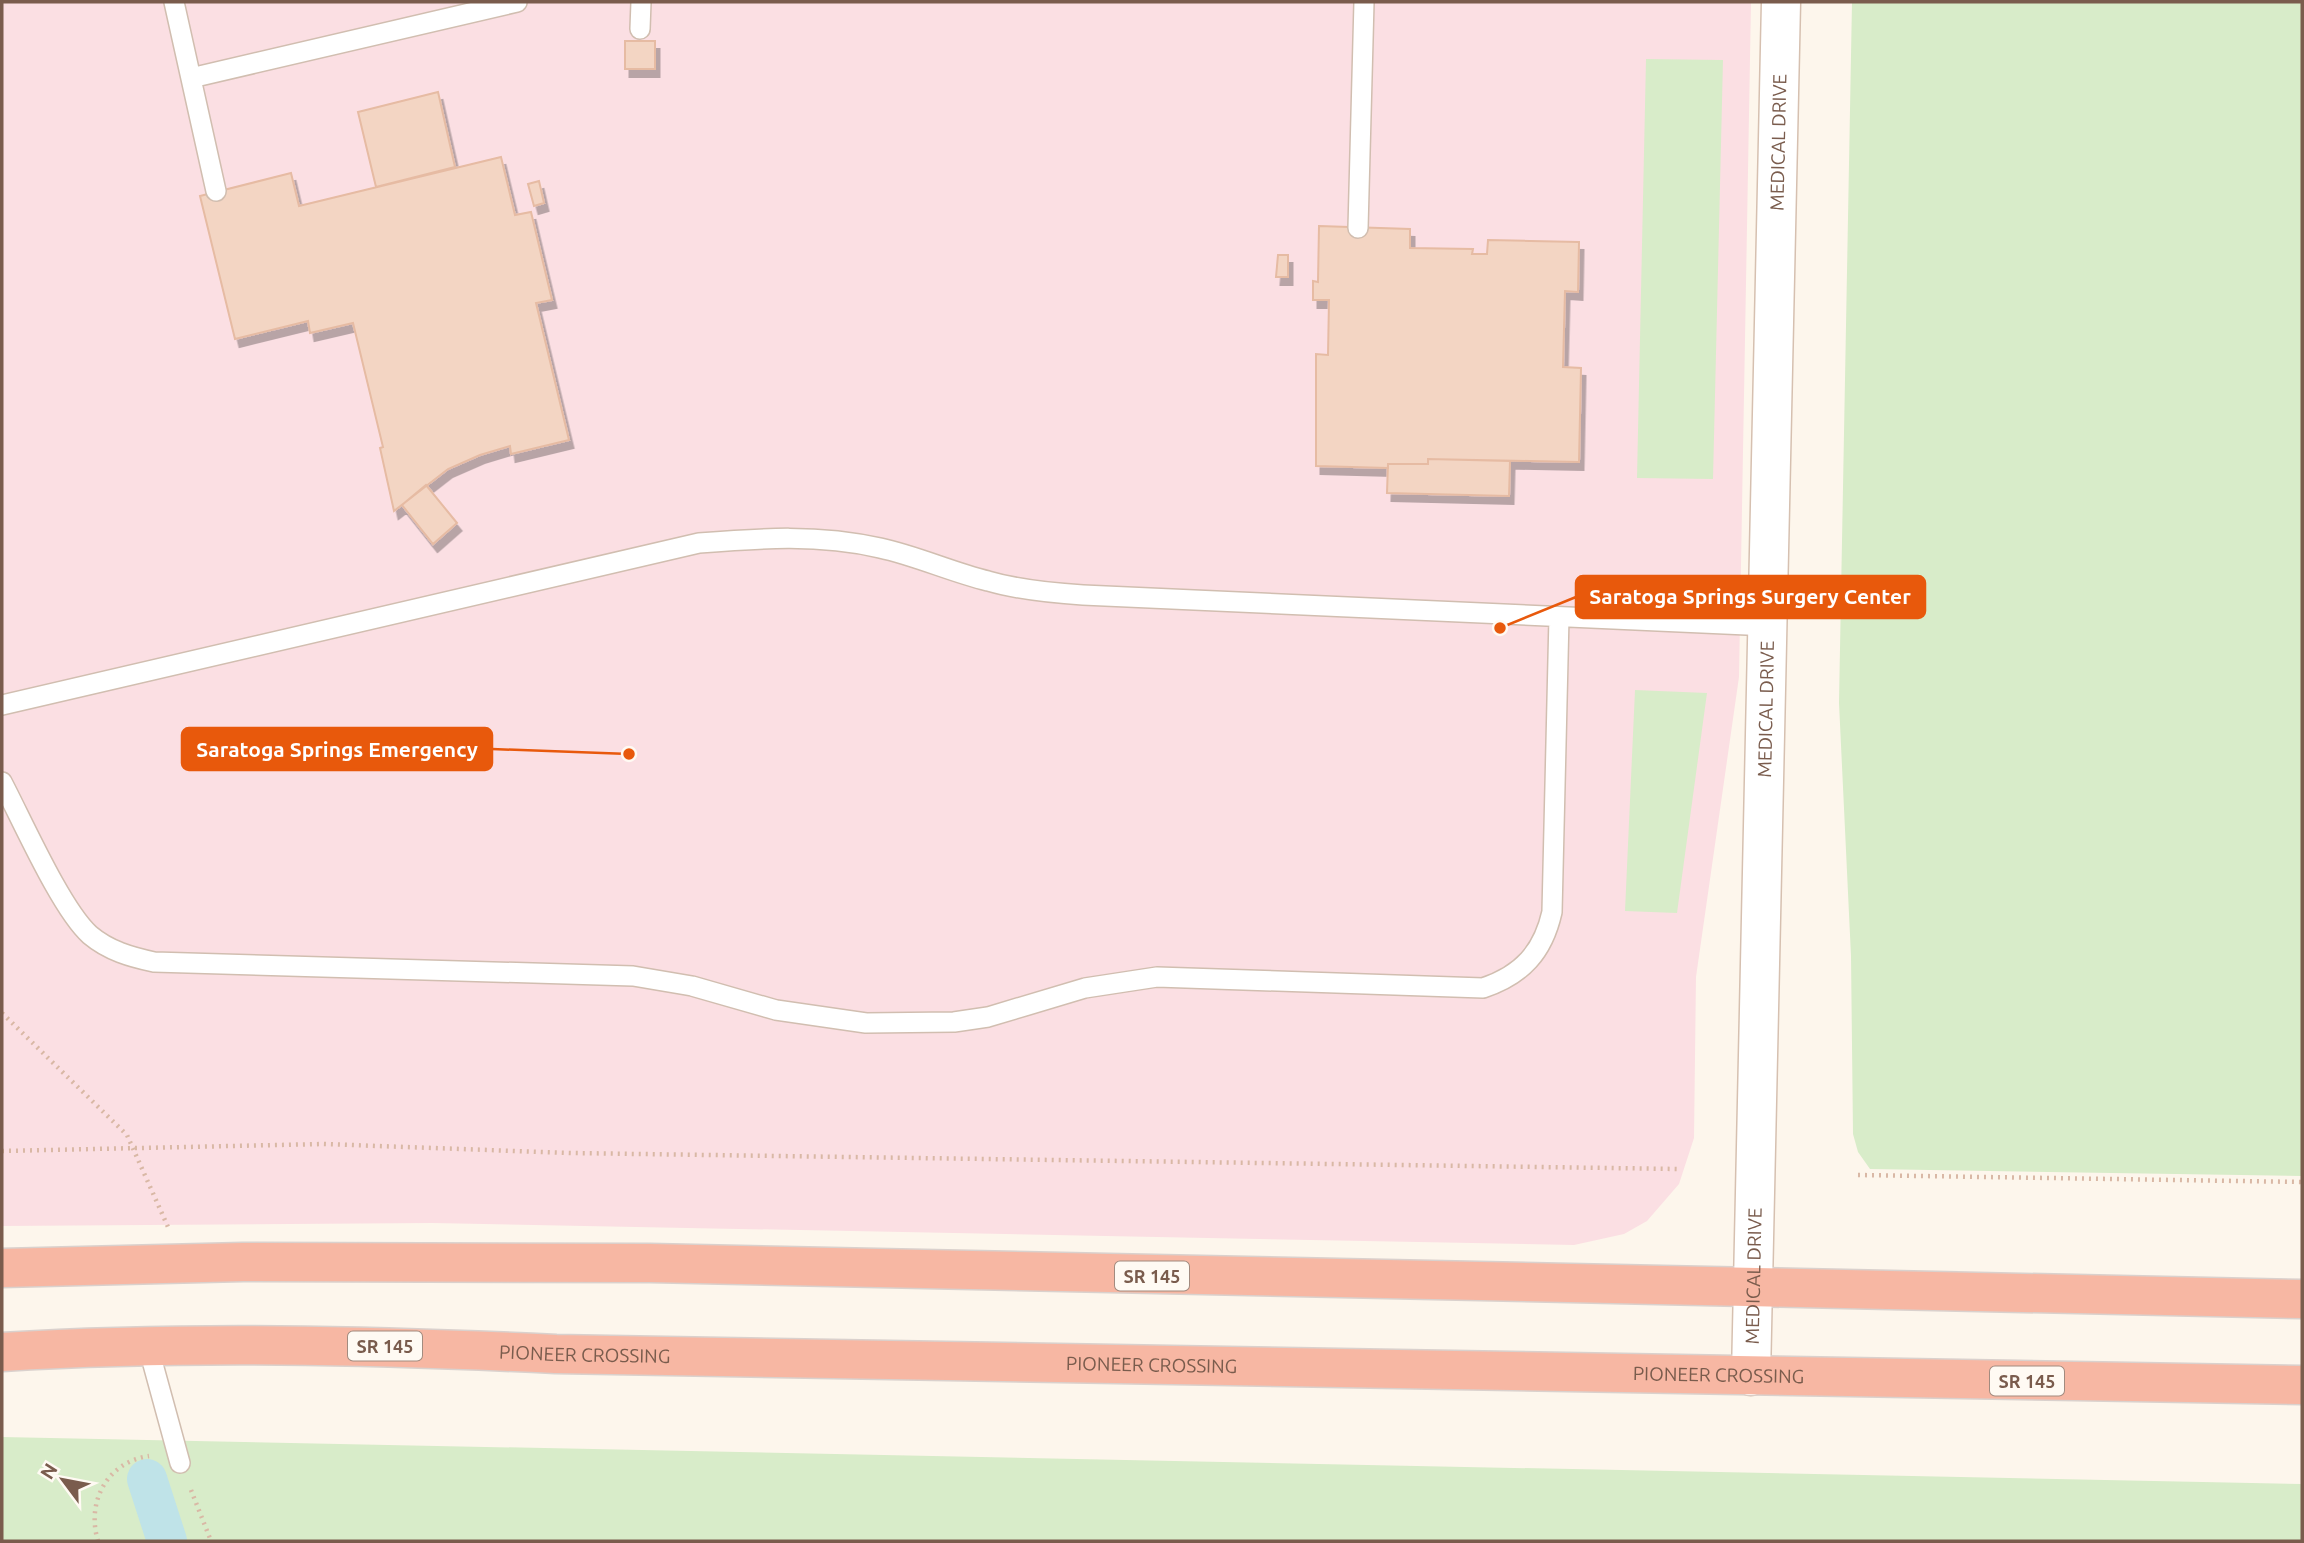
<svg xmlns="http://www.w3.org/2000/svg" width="2304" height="1543" font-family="Ubuntu,sans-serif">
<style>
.medical{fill:#fbdfe3}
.green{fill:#d8ecc9}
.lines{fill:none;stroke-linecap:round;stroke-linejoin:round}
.canal{stroke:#bfe3e8;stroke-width:40}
.building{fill:#f3d5c3;stroke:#e6bba3;stroke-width:2;filter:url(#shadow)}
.lane-casing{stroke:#d1beb0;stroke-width:22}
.secondary-casing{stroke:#d6c0b0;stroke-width:41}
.highway-casing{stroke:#dad1cd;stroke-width:41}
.path{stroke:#d9b8a5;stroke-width:4.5;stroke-dasharray:2 5;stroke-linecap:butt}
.lane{stroke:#fff;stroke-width:19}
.secondary{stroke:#fff;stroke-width:38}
.highway{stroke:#f7b7a3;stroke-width:38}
.labels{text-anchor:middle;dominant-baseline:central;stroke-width:5;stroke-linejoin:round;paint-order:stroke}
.shield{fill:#fffaf3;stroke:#a28b7f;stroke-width:2}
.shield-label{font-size:18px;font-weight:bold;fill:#7a5c4d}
.street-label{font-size:19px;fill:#7a5c4d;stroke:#fffaf3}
.leader{fill:none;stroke:#e8590c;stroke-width:2.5}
.callout-dot{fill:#e8590c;stroke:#fffaf3;stroke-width:2.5}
.callout{fill:#e8590c;stroke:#e8590c;stroke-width:2.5}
.callout-label{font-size:21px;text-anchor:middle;font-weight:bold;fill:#fff}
</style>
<defs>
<filter id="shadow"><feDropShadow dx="4.5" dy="8" stdDeviation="0" flood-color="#0004"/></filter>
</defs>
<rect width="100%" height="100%" fill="#fdf6ec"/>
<path class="medical" d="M2,2H1751L1739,677L1696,977L1694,1138L1679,1184L1647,1221L1624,1234L1574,1245L432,1223L2,1226Z"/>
<path class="green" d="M1852,2H2302V1176L1870,1169L1858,1152L1853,1134L1851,956L1839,703Z
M1646,59L1723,60L1713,479L1637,478Z
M1635,690L1707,693L1677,913L1625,911Z
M2,1437L2302,1484V1541H2Z"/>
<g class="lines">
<path class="canal" d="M147,1479L167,1541"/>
</g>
<path class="building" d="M625,41H655V69H625Z
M438,92L455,167L376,187L358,112Z
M501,157L515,215L531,212L552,300L536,303L569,440L511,454L510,446L480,455L448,469L394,511L380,448L383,447L353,323L310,333L308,321L235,339L200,196L291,173L299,206Z
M539,181L544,203L534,206L528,184Z
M1319,226L1410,229V248L1473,249L1472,254H1487L1488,240L1579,242L1578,292L1565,291L1563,367L1581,368L1579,462L1428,459V464H1388V468L1316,466V354L1328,355L1329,300H1313V281L1318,282Z
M1278,255H1288V277H1276Z
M1428,459L1510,461L1509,496L1387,493L1388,464H1428Z
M426,485L457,523L433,544L402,505Z"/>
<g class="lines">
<defs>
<path id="lane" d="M174,2L216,191
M640,29L641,2
M191,78L517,2
M1358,228L1364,2
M2,705L699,543C761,538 819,534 880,548C917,556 951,572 988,581C1019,590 1051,593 1083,595L1769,626
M2,782C22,820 61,909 90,935C109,951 131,957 154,962L633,976L692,986L776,1010L866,1023L954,1022L988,1017L1085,988L1157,977L1483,988C1522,975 1543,952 1552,912L1559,617
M148,1346L180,1463"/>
<g id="secondary">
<path id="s1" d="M1751,1376L1781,2"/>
</g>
<g id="highway">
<path d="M2,1268L243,1262L650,1263L2302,1299"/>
<path id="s2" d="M2,1352C187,1341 371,1345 556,1354L2302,1385"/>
</g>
</defs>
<use href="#lane" class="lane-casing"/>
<use href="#secondary" class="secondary-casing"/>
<use href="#highway" class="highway-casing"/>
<path class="path" d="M2,1013L127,1135L168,1227
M2,1151L323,1144L571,1153L1678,1169
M1858,1175L2302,1182
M191,1490L211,1541
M98,1541C86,1502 107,1462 149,1456"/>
<use href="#lane" class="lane"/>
<use href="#secondary" class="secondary"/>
<use href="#highway" class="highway"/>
</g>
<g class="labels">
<g class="shield">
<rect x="1115" y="1261.5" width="74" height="29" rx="5"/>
<rect x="348" y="1331.5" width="74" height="29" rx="5"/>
<rect x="1990" y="1366.5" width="74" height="29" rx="5"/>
</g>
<g class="shield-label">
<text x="1152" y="1276">SR 145</text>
<text x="385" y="1346">SR 145</text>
<text x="2027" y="1381">SR 145</text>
</g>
<g class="street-label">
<text stroke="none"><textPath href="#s1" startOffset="1234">MEDICAL DRIVE</textPath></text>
<text stroke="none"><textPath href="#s1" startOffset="667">MEDICAL DRIVE</textPath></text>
<text stroke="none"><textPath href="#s1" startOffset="100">MEDICAL DRIVE</textPath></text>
<text stroke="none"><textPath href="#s2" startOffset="583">PIONEER CROSSING</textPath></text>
<text stroke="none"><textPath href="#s2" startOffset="1150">PIONEER CROSSING</textPath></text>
<text stroke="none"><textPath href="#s2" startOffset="1717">PIONEER CROSSING</textPath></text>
</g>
</g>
<path class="leader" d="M1500 628L1576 597M629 754L492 749"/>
<g class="callout-dot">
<circle cx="1500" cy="628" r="7"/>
<circle cx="629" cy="754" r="7"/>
</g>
<g class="callout">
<rect x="1576" y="576" width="349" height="42" rx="7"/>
<rect x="182" y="728" width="310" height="42" rx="7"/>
</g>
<g class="callout-label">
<text x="1750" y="604">Saratoga Springs Surgery Center</text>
<text x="337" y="757">Saratoga Springs Emergency</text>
</g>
<rect width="2304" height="1543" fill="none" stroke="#7a5c4d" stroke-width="7"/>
<g transform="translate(63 1480) rotate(302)" stroke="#fffaf3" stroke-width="5" paint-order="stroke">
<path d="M0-5L12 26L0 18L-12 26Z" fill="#7a5c4d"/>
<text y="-10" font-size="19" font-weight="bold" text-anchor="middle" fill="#7a5c4d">N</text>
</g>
</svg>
